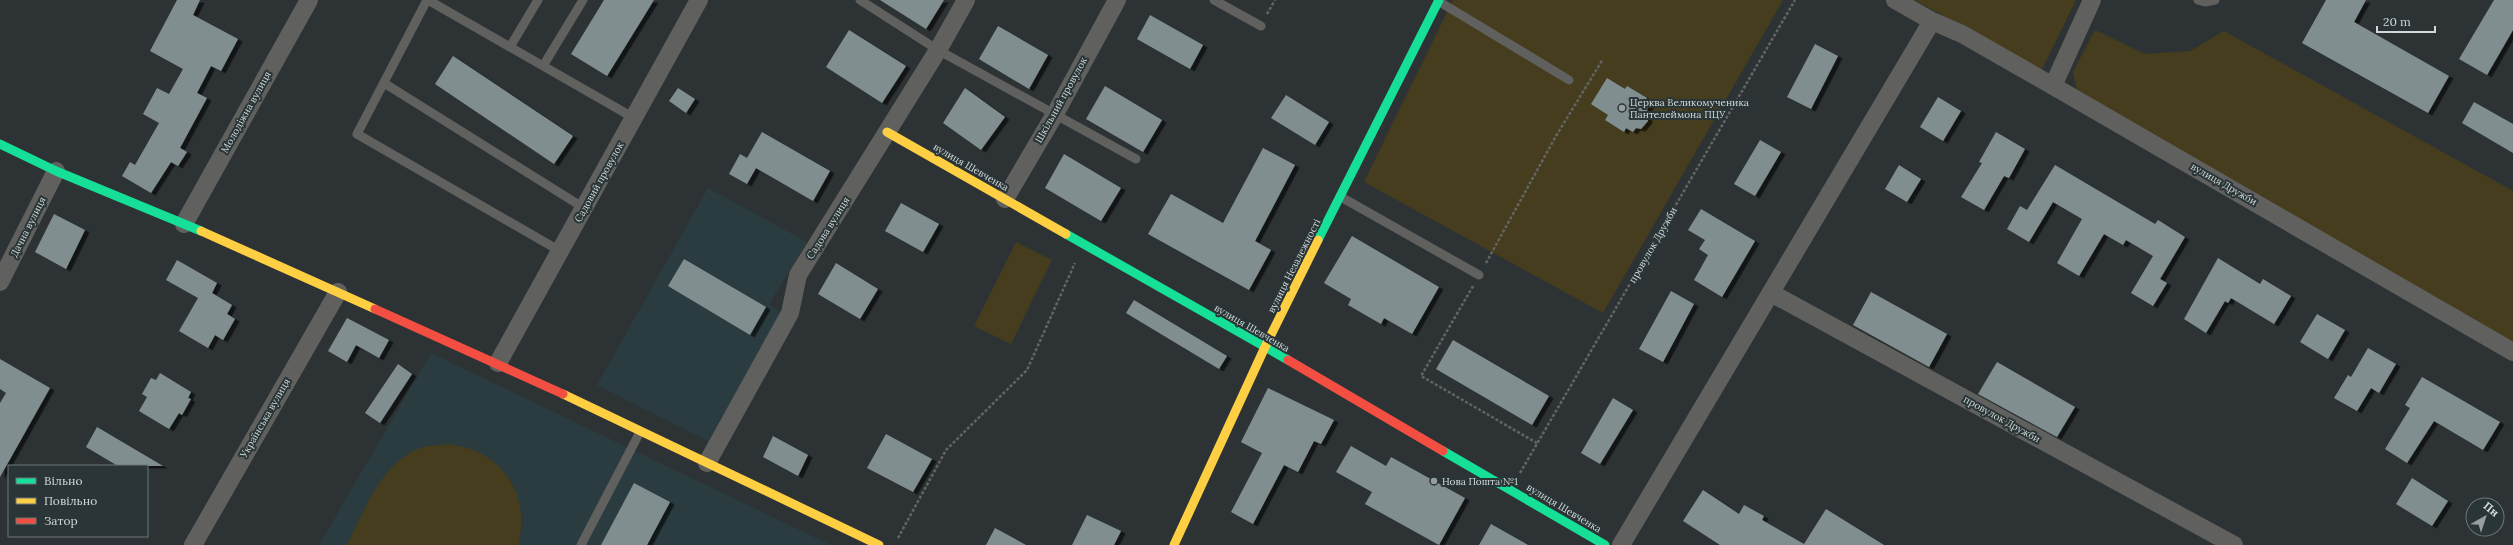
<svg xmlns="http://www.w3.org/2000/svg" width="2513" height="545" font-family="Lora,serif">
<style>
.built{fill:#2a3c3f}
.green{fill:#463d1e}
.building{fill:#808e90;filter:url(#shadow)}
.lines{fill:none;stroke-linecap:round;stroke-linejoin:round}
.path{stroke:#636564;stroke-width:2.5;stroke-dasharray:3 2;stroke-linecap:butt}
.lane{stroke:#60605f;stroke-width:9}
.street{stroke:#60605f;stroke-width:18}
.fast{stroke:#16e098;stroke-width:9}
.slow{stroke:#ffcf43;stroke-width:9}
.jam{stroke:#f24e42;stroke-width:9}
.poi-dot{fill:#989e9f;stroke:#2a3537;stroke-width:1.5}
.labels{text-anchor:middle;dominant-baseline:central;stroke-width:4;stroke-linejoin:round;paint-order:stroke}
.street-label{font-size:10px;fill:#d1d8d9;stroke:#2a3537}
.poi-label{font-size:10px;fill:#d1d8d9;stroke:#2a3537;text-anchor:start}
</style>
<defs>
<filter id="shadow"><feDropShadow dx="4.5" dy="2.5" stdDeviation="0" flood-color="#0009"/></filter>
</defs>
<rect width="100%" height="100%" fill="#2d3334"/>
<path class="built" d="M708,188L807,242L769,304L783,314L710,442L597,385Z
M431,353L831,545H319Z"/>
<path class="green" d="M1453,0H1783L1603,313L1364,182Z
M1915,0H2076L2041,71Z
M2095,30L2145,54L2190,51L2224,31L2513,191V348L2078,95L2073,72Z
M1016,242L1052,260L1011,344L974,326Z
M450,444C460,447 472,448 480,453C515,472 528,508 518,545H347C365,510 380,464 420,448C428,445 441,445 450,444Z"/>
<path class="building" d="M177,0H200L193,15L238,39L221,71L211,66L197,93L207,98L180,148L187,152L178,166L171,162L151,193L122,176L130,162L135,165L159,123L143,114L157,88L169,94L183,69L150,51Z
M604,0H654L607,76L571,54Z
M880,0H944L926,29Z
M2326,0H2366L2354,22L2449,76L2428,113L2302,43Z
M2494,0H2513V30L2487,75L2459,59Z
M1150,15L1203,45L1190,69L1137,39Z
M998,26L1048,55L1029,89L979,59Z
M849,30L906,66L882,103L826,67Z
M1815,44L1838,56L1811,109L1787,97Z
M453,56L573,136L554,164L435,84Z
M1607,78L1625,89L1627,86L1647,98L1645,101L1650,105L1647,109L1648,121L1641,129L1636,128L1633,132L1626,128L1624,132L1605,120L1608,115L1591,104Z
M1105,86L1162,120L1143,152L1086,119Z
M678,88L695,99L686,113L669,101Z
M965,88L1005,117L981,150L943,123Z
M1286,95L1329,122L1315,145L1271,118Z
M1938,97L1961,111L1943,141L1920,127Z
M2474,102L2513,124V153L2462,123Z
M762,132L830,171L813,201L756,168L747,184L729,174L740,154L747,158Z
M1996,132L2025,149L2009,178L2004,176L1984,210L1961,197L1982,163L1979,162Z
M1760,140L1781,152L1755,196L1734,184Z
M1263,148L1295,165L1255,241L1271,250L1249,290L1148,234L1171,194L1223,223Z
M1064,154L1121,188L1101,221L1045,188Z
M1899,165L1921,179L1907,202L1885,189Z
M2055,165L2155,224L2158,220L2185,237L2160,279L2167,283L2153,306L2131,293L2153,256L2126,240L2123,245L2104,234L2079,276L2057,263L2082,219L2053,202L2029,242L2007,229L2020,206L2027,210Z
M901,203L939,224L923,252L885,231Z
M1701,209L1755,241L1722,297L1694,280L1708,255L1699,249L1705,240L1688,230Z
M54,214L85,230L66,269L35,252Z
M1352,236L1439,287L1412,334L1384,318L1381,324L1348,305L1351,299L1324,283Z
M2218,258L2260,284L2263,279L2291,296L2274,324L2231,298L2228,303L2225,301L2206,333L2184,319Z
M684,259L766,307L750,335L668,286Z
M177,260L217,283L212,293L232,305L227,314L235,319L223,340L215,335L208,348L179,331L198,298L166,280Z
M836,263L878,289L860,319L818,294Z
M1671,291L1694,304L1663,362L1639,349Z
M1871,292L1947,334L1929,367L1853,325Z
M1134,300L1227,356L1219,369L1126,313Z
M2317,314L2345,330L2328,359L2300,342Z
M347,318L389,340L379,358L356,345L347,362L328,351Z
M1453,340L1549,396L1532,425L1436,369Z
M2368,348L2396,364L2379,393L2371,388L2357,411L2334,398L2348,375L2351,377Z
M0,359L50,388L0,477V403L6,393L0,389Z
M1997,362L2075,407L2057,437L1978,394Z
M398,364L412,374L380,423L365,413Z
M160,373L191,392L188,398L191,399L182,415L179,413L169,429L139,411L147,397L142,394L151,378L156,380Z
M2422,377L2500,422L2483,450L2434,421L2407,463L2385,449L2410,408L2405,405Z
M1268,388L1334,420L1321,444L1314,441L1298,472L1284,465L1253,524L1231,512L1262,453L1241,442Z
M1613,398L1633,410L1600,464L1581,453Z
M97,427L163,466H118L86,447Z
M886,434L932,459L913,492L867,468Z
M773,436L808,455L798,476L763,457Z
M1351,446L1386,466L1391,457L1465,498L1439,545L1365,504L1372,492L1336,472Z
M2412,478L2448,501L2432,526L2396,504Z
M634,483L670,502L647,545H601Z
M1703,490L1739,514L1744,505L1764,516L1762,520L1804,544L1826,509L1884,545H1720L1683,521Z
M1087,515L1121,531L1114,545H1072Z
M1491,524L1528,545H1479Z
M995,528L1026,545H986Z"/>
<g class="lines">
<path class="path" d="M1267,14L1275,0
M1486,263L1556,136L1603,59
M1473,286L1421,376L1537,443
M1520,473L1795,0
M898,538L946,450L1027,370L1075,263"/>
<path class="lane" d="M427,0L357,134L560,251
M428,0L634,118
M860,0L938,50L1136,159
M1214,0L1261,26
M2198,0L2205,2L2215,0
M1438,1L1569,80
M510,47L538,0
M543,66L583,0
M384,83L584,208
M1341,197L1479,275
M581,545L640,432"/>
<path class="street" d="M1932,21L1962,34L2053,86L2513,352
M2053,86L2092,0
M1005,199L1055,114L1117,0
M184,224L309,0
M0,282L56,171
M1771,293L2234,545
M498,363L699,0
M707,463L790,313L798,275L938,50L966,0
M193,545L338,292
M1621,545L1932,21L1895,0"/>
<path class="fast" d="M0,144L56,171L201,231
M1066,234L1288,360
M1318,240L1439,0
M1443,451L1605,545"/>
<path class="slow" d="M887,132L1066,234
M201,231L375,309
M563,394L879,545
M1174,545L1265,347L1318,240"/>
<path class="jam" d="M375,309L563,394
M1288,360L1443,451"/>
</g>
<g class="poi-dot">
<circle cx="1622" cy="108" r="4"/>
<circle cx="1434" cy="481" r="4"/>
</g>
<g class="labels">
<g class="street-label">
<text transform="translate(1061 100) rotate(-61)">Шкільний провулок</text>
<text transform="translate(246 112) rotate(-61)">Молодіжна вулиця</text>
<text transform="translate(971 167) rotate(30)">вулиця Шевченка</text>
<text transform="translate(599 182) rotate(-61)">Садовий провулок</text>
<text transform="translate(2224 184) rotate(30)">вулиця Дружби</text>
<text transform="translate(28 227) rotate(-63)">Дачна вулиця</text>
<text transform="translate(828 228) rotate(-58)">Садова вулиця</text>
<text transform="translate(1653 245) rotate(-60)">провулок Дружби</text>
<text transform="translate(1294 266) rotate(-63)">вулиця Незалежності</text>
<text transform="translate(1252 328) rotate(30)">вулиця Шевченка</text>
<text transform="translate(265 418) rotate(-60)">Українська вулиця</text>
<text transform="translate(2002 419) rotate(29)">провулок Дружби</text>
<text transform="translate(1564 508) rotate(31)">вулиця Шевченка</text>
</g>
<g class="poi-label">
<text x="1630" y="102">Церква Великомученика<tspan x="1630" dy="12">Пантелеймона ПЦУ</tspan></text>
<text x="1442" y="481">Нова Пошта №1</text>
</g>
</g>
<rect x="8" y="465" width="140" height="72" fill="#2a3537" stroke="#6d7678"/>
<rect x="16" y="478" width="20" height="6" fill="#16e098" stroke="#6d7678"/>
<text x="44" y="485" font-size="12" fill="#d1d8d9">Вільно</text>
<rect x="16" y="498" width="20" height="6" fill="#ffcf43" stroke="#6d7678"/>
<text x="44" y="505" font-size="12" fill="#d1d8d9">Повільно</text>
<rect x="16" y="518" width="20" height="6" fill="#f24e42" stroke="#6d7678"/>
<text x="44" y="525" font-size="12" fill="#d1d8d9">Затор</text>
<g transform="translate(2485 517) rotate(39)"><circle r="19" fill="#2a3537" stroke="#6d7678"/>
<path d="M0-3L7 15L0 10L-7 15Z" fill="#989e9f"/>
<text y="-6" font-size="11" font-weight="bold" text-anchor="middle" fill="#d1d8d9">Пн</text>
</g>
<path d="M2377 26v6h58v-6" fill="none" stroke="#d1d8d9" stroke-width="2"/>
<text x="2383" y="26" font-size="12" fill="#d1d8d9" stroke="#2a3537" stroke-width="3" paint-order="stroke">20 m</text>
</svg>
